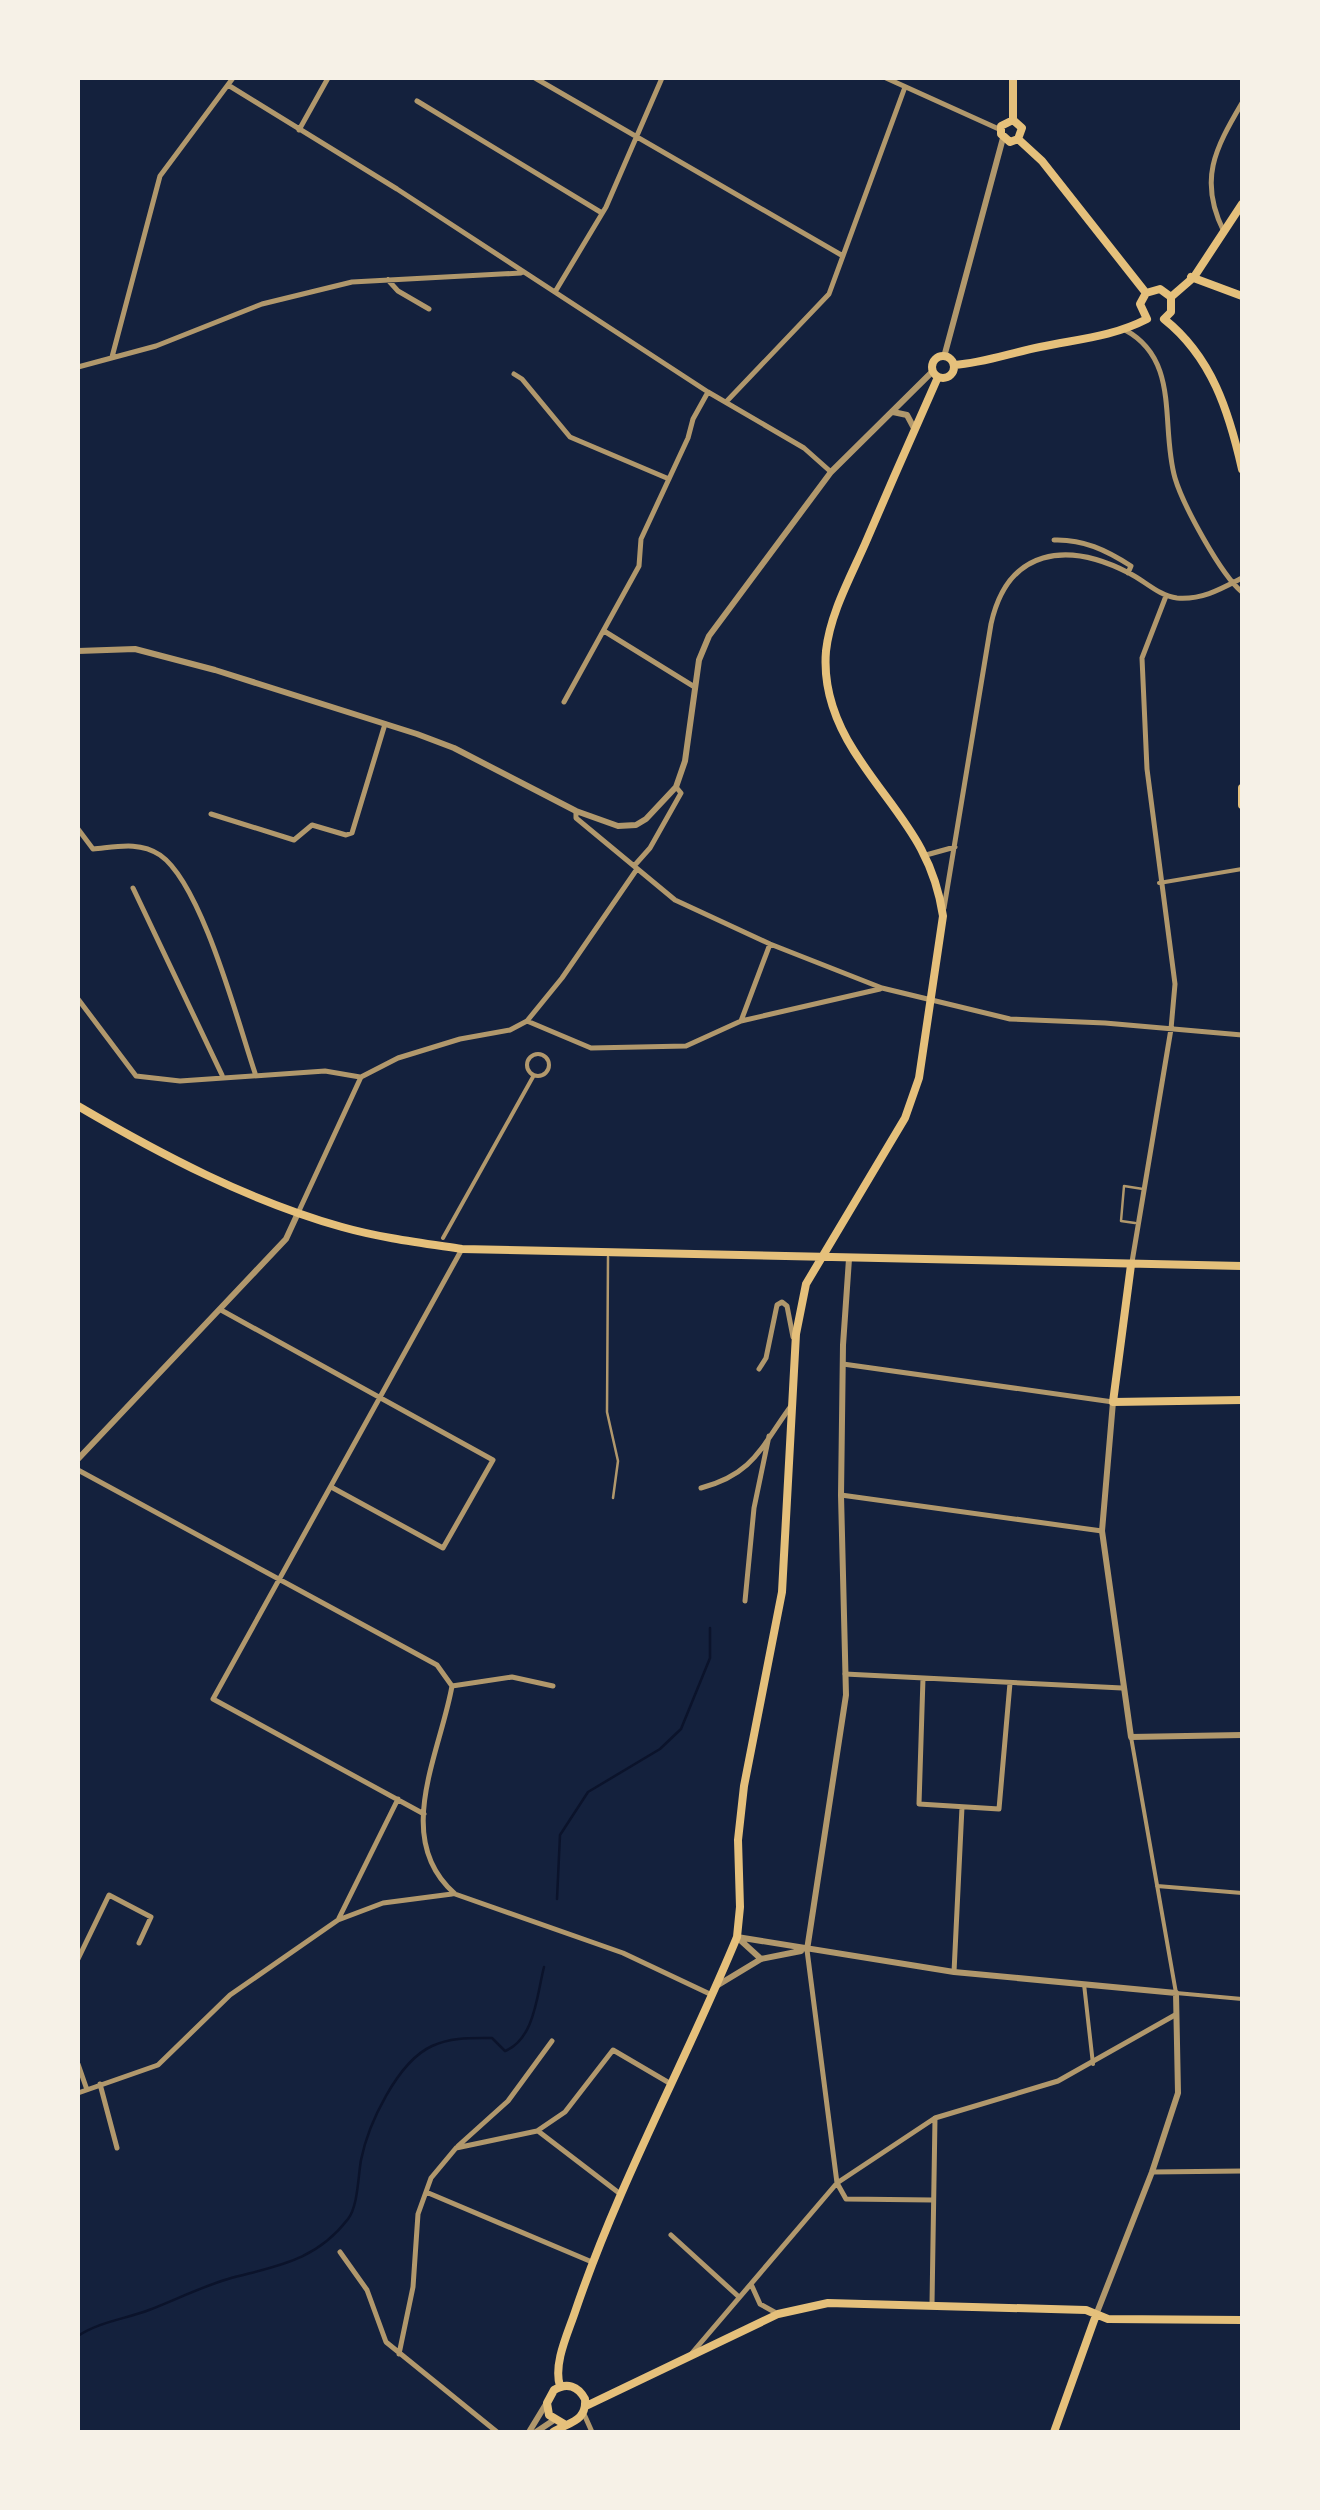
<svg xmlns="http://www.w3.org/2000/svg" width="1320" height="2510" font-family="'Source Sans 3',sans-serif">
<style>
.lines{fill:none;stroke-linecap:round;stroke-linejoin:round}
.stream{stroke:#0b132b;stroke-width:2.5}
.service{stroke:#b1986c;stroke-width:2.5}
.pedestrian{stroke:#b1986c;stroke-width:4}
.minor{stroke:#b1986c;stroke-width:5}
.tertiary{stroke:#b1986c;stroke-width:6}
.secondary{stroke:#e5c07b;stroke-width:8}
</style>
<rect width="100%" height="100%" fill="#14213d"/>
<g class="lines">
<path class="stream" d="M557,1899L560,1835L588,1792L660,1749L681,1729L710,1658V1628
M78,2336C99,2322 125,2319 149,2310C175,2300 201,2287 228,2279C275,2266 315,2262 348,2219C358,2206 358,2177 361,2160C368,2125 397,2062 432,2046C451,2037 471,2038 492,2038L505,2051C535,2039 537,1994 544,1967"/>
<path class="service" d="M1135,1223L1121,1221L1124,1186L1143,1189
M608,1257L607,1412L618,1461L613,1498"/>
<path class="pedestrian" d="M1159,883L1242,869
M527 1065a11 11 0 1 1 22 0a11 11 0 1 1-22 0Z
M443,1238L534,1075
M1131,1737L1176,1993L1242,1999
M1157,1886L1242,1893
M1084,1984L1093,2064"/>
<path class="minor" d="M535,78L843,256
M886,78L1001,130
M228,85L397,189L708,392L804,448L831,472
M417,101L602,213
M299,130L328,78
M1224,232C1198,180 1215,149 1242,103
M388,280L398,291L429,309
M555,292L606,207L662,78
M1125,330C1181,360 1160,426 1175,478C1183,505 1221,575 1242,592
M112,357L160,176L233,78
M78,367L156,346L262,304L352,282L521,273
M514,374L522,379L570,437L669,479
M726,402L829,294L905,87
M1054,540C1083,539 1106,550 1131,566L1128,573
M604,631L693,686
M564,702L639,566L641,539L688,438L693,419L708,392
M576,811V818L675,900L770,944L882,988L1010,1019L1105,1023L1242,1035
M211,814L294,840L312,825L346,835L352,833L385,724
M78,829L93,849C116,847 139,841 160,855C202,884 238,1023 255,1073
M926,855L955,847
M634,866L650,848L681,793L676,787
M133,888L222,1075
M944,908L991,624C1008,548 1067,541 1129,573C1145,581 1159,596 1177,598C1202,600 1221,589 1242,578
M78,999L136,1076L180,1081L325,1071L360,1077
M527,1021L591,1048L686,1046L741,1021L880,989
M741,1021L770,944
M298,1213L361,1077L398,1058L460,1039L510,1030L527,1021L562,978L637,869
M1132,1262L1171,1029L1175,984L1147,769L1142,658L1166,596
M221,1310L493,1460L443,1548L333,1488
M843,1364L1113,1402
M759,1369L766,1358L777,1305L782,1302L787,1306L793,1337
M78,1470L437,1665L452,1686
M701,1488C754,1474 761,1447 791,1406
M841,1495L1102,1531
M745,1601L754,1508L769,1436
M845,1674L1122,1688
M923,1678L919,1804L999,1809L1010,1683
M452,1686C440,1754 392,1839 455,1894L623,1953L712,1995
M452,1686L512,1677L553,1686
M424,1814L213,1699L462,1249
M339,1918L398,1799
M807,1950L837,2183L846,2199L932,2200
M78,1959L109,1895L151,1917L139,1943
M954,1972L962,1807
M78,2064L86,2087
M100,2084L117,2148
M78,2093L158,2065L230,1995L338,1920L383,1903L452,1894
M538,2131L619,2193
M458,2146L508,2101L552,2041
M1152,2172L1242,2171
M426,2192L592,2262
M671,2235L739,2297
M340,2252L367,2290L386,2342L497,2432
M751,2284L760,2304L778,2314
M932,2304L935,2118
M692,2353L837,2183L935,2118L1058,2081L1175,2015
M399,2354L413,2287L418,2214L431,2178L456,2148L537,2131L565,2112L613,2050L671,2084
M584,2414L592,2432"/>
<path class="tertiary" d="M944,357L1003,138
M893,412L907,415L915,430
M78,651L135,649L215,670L417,734L454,748L576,811L618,826L636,825L646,819L676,787L685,761L699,660L709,636L831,472L933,371
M1113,1402L1102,1531L1131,1737L1242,1735
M78,1459L286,1239L298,1213
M737,1937L954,1972L1176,1993L1178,2093L1152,2172L1096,2315
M738,1938L761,1959
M807,1950L846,1695L841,1495L843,1345L849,1259
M718,1985L761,1959L801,1951
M529,2432L546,2404
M536,2432L554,2420"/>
<path class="secondary" d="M1013,78V120L1022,128L1018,139
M1013,120L1001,126V134L1010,142L1018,139
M1018,139L1042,161L1146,293
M1191,277L1242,296
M1146,293L1160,289L1171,297V312L1164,319
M1146,293L1140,304L1147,319
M1171,297L1194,277L1242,204
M1164,319C1212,357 1229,412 1242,469
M932 367a11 11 0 1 1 22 0a11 11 0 1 1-22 0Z
M954,365C984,363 1010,353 1040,347C1078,339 1112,337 1147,319
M1242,788V805
M78,1106C160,1154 249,1201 342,1227C381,1238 422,1243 462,1249L1242,1266
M1131,1265L1113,1402L1242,1400
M560,2386C553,2364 568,2333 575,2312C619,2182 685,2063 737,1937L740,1907L738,1840L744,1786L782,1592L796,1334L806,1284L905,1118L919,1078L943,916C932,842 892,811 854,751C835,721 823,687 826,651C830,614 850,578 865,544C889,488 913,433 938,377
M586,2406L778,2314L828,2303L1086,2310L1108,2319L1242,2320
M553,2432C568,2422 587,2422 585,2399C578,2386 567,2382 554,2390L547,2403L549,2415L564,2424
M1054,2432L1096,2315"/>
</g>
<rect width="1320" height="2510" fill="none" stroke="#f6f1e7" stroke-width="160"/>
</svg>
